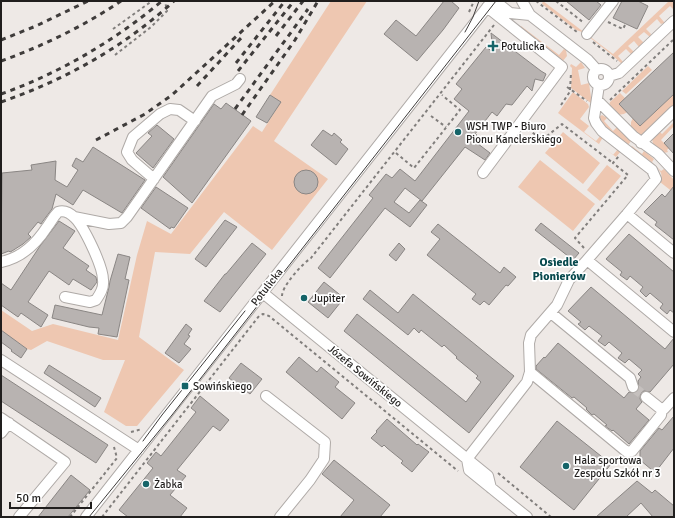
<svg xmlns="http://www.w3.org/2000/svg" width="675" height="518" font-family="Signika,sans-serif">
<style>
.green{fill:#eec7b1}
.building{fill:#b8b3b1;stroke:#8a8684}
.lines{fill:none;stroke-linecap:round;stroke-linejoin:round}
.minor-tunnel{stroke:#c5c0be;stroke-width:10;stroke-dasharray:10 5;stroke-linecap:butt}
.minor-casing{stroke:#afaaa7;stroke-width:12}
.path{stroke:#817e7c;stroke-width:2;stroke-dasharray:3 3;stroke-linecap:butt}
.minor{stroke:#fff;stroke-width:10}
.tram{stroke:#3f3c3b;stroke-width:1}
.rail{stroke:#3f3c3b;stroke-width:3;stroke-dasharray:5 5;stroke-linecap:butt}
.poi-dot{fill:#156468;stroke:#fff;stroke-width:1.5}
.labels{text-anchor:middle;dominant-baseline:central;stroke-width:3.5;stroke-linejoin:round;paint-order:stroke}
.poi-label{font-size:11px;fill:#201e1d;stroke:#fff;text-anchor:start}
.street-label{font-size:11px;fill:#201e1d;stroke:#fff}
.neighbourhood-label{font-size:12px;font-weight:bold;fill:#07494d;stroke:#fff}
</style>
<rect width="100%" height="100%" fill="#eee9e6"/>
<path class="green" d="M331,1H367L274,141L328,179L272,250L224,212L190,254L155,252L139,337L184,370L137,426H126L104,412L125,360H103L47,341L31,350L27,349L1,330V310L32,331L53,324L118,340L137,255L147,221L171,234L253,126L262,132L281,102L270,95Z
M543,1L585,33L576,30L542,4Z
M669,1H674V10L670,6L659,16L664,22V23L661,24L657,19L646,29L651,34L650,37L644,32L638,37L644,43L639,47L634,41L628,46L634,52L631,54L626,49L618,56L623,62L622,64L612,55L588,36H589L613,54Z
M521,26L559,55L564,49L566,50L567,56L562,62L520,28Z
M581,62L585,68L578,70L581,85L589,83L592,104L571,88L572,68L570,66L571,64L576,67Z
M648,66L652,70L626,94L622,91Z
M573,92L588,104L589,107L580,119L589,126L584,132L596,141L601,135L603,137L599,144L613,155L618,149L621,151L616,157L558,113Z
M620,93L625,98L619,104L627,112C619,118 615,112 609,106L610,102Z
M674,94V106L643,135L636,134L631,129V122L633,118L640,126Z
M602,115L607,118L604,121L613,131L617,127L631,141L628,145L600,122L599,117Z
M674,122V126L661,140L669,148L667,150L668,152L664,153L653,144L652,138L659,131L662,134Z
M563,132L600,163L583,184L545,153Z
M632,146L642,154L644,151L654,159L652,162L661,171L664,169L674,180V193L660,182C661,179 662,176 661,173C657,164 639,153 631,147Z
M540,160L595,204L573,231L518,187Z
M607,165L621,176L600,201L587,190Z"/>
<path class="building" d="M444,1H451L459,8L443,30L417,61L384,34L396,20L416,36Z
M566,1H596L601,5L589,20Z
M622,1H638L648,6L637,29L613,18Z
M491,33L541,71L546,74L543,81L535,79L532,91L527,86L512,105L506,104L497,116L492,112L475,134L477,135L473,140L490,153L485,160L465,147L422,201L405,188L394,202L409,213L420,200L427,205L410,227L385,208L330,278L318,268L373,198L369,195L386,174L392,178L400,169L415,181L469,111L454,99L462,89L456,84L486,47L493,52Z
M674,52V94L640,126L619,104Z
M270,95L281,102L267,123L256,117Z
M226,103L251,121L192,203L163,177L214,104L221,109Z
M157,125L174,139L153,168L136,153L152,136L148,133Z
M323,130L332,136L334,133L342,140L340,142L348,149L336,165L311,145Z
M674,133V154L664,143Z
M93,147L145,180L122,213L83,190L73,205L56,194L52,209L43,221L41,224L38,222L28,234L31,237L23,244L12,251L10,252L9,251L1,254L2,173L32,170L31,165L56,161L55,180L67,187L78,170L72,166L76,158L83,162Z
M294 182a12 12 0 1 1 24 0a12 12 0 1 1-24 0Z
M674,186V240L655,225L657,222L644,212L662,194L665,197Z
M156,187L188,208L174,228L171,227L170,229L141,208Z
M225,220L237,227L206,267L195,259Z
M59,221L75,231L63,248L89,266L86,270L96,277L97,282L91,290L73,279L69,285L49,271L28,302L48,315L41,327L21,313L18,317L1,305V283L11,290L40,246Z
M541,223L579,253L573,260L535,230Z
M438,224L500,273L504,267L516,277L508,286L506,285L489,305L484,301L480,305L472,299L476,294L427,255L440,239L431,232Z
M629,234L674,272V313L670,310L667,314L660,308L663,304L650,293L646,297L640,291L643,287L630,276L627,280L620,275L622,272L606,259Z
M252,243L266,254L220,312L204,301L225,274H226Z
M399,243L405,249L396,261L389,255Z
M118,254L130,257L125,279L129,280L117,337L98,334L99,328L89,327L52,318L55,305L102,315L109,287L110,281Z
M324,282L344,298L328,318L308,302Z
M591,287L665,349L674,338V364L650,392L644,391L641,393L640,399L642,402L636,409L649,420L629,444L613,430L612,431L605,426L607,425L594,414L592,415L586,409L587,408L574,397L572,398L536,369V366L544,357L545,358L558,343L624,398L629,392L635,393L638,391L639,388L638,381L641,377L638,374L642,370L629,359L625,363L618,358L622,353L609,342L605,346L598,341L602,336L589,326L585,330L578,324L581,322L568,311Z
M370,290L398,313L413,294L514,376L469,433L344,331L357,314L466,402L481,382L476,378L478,376L456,358L457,357L444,345L442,347L421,330L419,333L414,328L408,335L363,299Z
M186,324L192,329L188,335L190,336L184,344L191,349L179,363L165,353Z
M1,330L27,349L21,358L11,351L12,350L1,342Z
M299,357L317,372L321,367L339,382L335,387L355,403L342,419L286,372Z
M241,363L262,379L250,394L229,378Z
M49,365L101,398L95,407L44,373Z
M1,375L108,445L96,463L1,401Z
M200,396L229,420L220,431L213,426L177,470L186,476L170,495L187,508L180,517H128L119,510L153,468L147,463L156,452L161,456L196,412L191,408Z
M674,416V448L657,470H652L640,460V451L659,428L662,430Z
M387,419L417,445L418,444L429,452L412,472L401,463L403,461L387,448L384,445L382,447L371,438L377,432L376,431Z
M557,421L611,464L574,510L520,467Z
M334,460L390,505L380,517H340L354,500L322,474Z
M71,475L90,490L68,517H38Z
M637,481L652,493L655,490L674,506V517H653L641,503L626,517H596Z"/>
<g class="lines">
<path class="minor-tunnel" d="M633,387L646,397"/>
<defs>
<path id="minor" d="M495,1L510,13L530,15
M522,1L530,15L588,60L597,70
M587,34L613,1
M593 77a8 8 0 1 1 16 0a8 8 0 1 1-16 0Z
M609,76L619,73L674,21
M599,85L594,118L596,123L602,131L652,170L656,179L627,214
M597,100L633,136L658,154L674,171
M641,143L674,111
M483,173L562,67L487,7
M154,179L132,160L127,152L133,137L160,114L170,109L179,110L195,121
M74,217L109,224L121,223L127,217L212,96L236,84L240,79
M587,260L627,214L674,253
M1,262C21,258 36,244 47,227C51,222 53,217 58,212C64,210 70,213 75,218C84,227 103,266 103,280C104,288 100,294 96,300L90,302L65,297
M263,293L488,476L491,488
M551,313L630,378L633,387
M1,360L139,450
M530,372L627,452L632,451L661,415L662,409
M266,396L325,442L324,459L310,480L280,517
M646,397L661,409H664L674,398
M1,418L65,462L19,517
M1,433L9,423
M467,459L527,382L530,372L529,343L531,335L557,305L569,280L587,260L674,332
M467,459L469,470L527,517
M86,517L492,1"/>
</defs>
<use href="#minor" class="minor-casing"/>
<path class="path" d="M536,1L577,32
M556,1L584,23
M469,12L474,1
M608,22L623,29L626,23
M113,29L152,1
M593,42L617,61
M115,55L151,27L167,11L165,1
M567,87L587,101
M570,90L571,73
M610,100L674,39
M561,105L571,90
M431,116L446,127
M528,129L542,140L562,124L613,163
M396,153L414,168L460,110L442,95
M584,248L575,238L628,175L613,163L619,156
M282,296C282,286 302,264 311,258L494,25
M131,432L142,429
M498,473L551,517
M70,517L117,458L114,447
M102,517L259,316L263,314L269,316L458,471"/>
<use href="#minor" class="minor"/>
<path class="tram" d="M465,32L473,17L479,1
M143,441L162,415L245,311
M89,517L172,415L496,1"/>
<path class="rail" d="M276,36L303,1
M1,40L36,26L88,1
M1,61C43,46 84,26 121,1
M236,63L285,1
M238,71L294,1
M197,86L242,37
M1,94C60,73 114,41 162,1
M1,102C65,80 124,47 174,1
M235,109L308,9
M242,115L295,40L318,1
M96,140L145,114L172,95L275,1"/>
</g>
<g class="poi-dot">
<path d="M491 40h4v4h4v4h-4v4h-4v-4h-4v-4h4z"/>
<circle cx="458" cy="132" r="4"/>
<circle cx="304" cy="298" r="4"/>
<rect x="181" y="382" width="8" height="8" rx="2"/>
<circle cx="566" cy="466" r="4"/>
<circle cx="146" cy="484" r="4"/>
</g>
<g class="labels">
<g class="poi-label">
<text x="501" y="46">Potulicka</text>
<text x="466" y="126">WSH TWP - Biuro<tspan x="466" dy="13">Pionu Kanclerskiego</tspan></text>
<text x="312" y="298">Jupiter</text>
<text x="193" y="386">Sowińskiego</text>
<text x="574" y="460">Hala sportowa<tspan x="574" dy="13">Zespołu Szkół nr 3</tspan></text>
<text x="154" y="484">Żabka</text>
</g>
<g class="street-label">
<text transform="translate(267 287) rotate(-52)">Potulicka</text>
<text transform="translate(365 376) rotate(39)">Józefa Sowińskiego</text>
</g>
<g class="neighbourhood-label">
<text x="559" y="262">Osiedle<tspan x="559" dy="14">Pionierów</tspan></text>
</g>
</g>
<rect width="675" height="518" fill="none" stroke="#201e1d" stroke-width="4"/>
<path d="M10 502v6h81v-6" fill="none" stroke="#201e1d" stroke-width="2"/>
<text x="16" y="502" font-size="12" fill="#201e1d" stroke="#ffffff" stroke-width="3" paint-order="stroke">50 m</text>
</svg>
